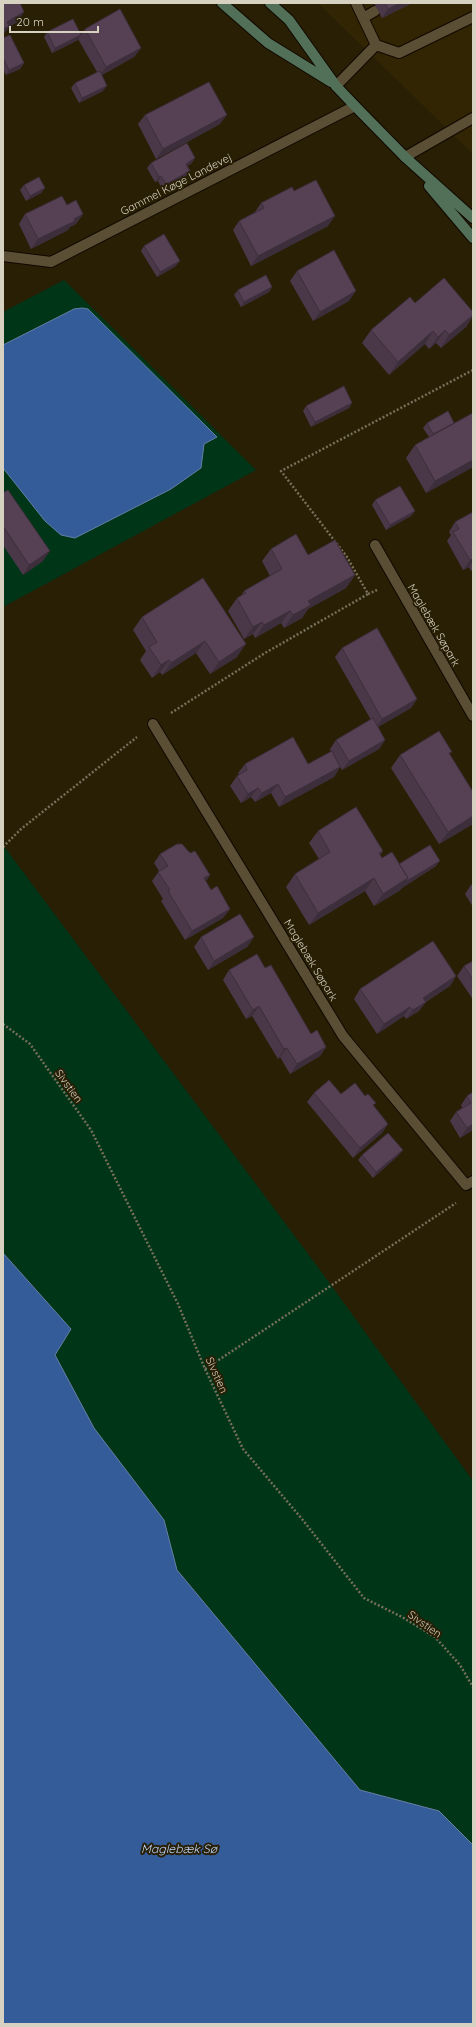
<svg xmlns="http://www.w3.org/2000/svg" width="476" height="2027" font-family="Quicksand,sans-serif">
<style>
.built{fill:#322503}
.green{fill:#013518}
.water{fill:#345c99;stroke:#657fa5}
.lines{fill:none;stroke-linecap:round;stroke-linejoin:round}
.lane-casing{stroke:#110800;stroke-width:12}
.street-casing{stroke:#110800;stroke-width:12}
.secondary-casing{stroke:#110800;stroke-width:12}
.path{stroke:#766f5a;stroke-width:2.5;stroke-dasharray:2 2;stroke-linecap:butt}
.lane{stroke:#5a4f35;stroke-width:10}
.street{stroke:#5a4f35;stroke-width:10}
.secondary{stroke:#527058;stroke-width:10}
.wall{fill:#4a3848}
.shaded-wall{fill:#3c2e3b}
.building{fill:#564154;stroke:#3c2e3b}
.labels{text-anchor:middle;dominant-baseline:central;stroke-width:4;stroke-linejoin:round;paint-order:stroke}
.street-label{font-size:11px;fill:#d7d1c2;stroke:#281f05}
.water-label{font-size:12px;font-style:italic;fill:#bed5f9;stroke:#281f05}
</style>
<rect width="100%" height="100%" fill="#281f05"/>
<path class="built" d="M318,3H473V154Z"/>
<path class="green" d="M64,280L256,470L3,607V312Z
M3,845L320,1270L473,1481V1845L439,1811L360,1790L177,1570L164,1520L94,1428L55,1355L71,1329L3,1253Z"/>
<path class="water" d="M82,308L88,309L217,437L204,444L201,468L171,489L75,538L61,535L45,521L3,468V345L74,309Z
M3,1253L71,1329L55,1355L94,1428L164,1520L177,1570L360,1790L439,1811L473,1845V2024H3Z"/>
<g class="lines">
<defs>
<path id="lane" d="M356,3L376,45L399,53L473,17
M363,18L375,11
M336,86L376,45"/>
<path id="street" d="M405,157L473,118
M3,256L51,262L355,106
M375,545L473,716
M153,724L343,1036L466,1185L473,1181"/>
<path id="secondary" d="M222,3L268,43L331,82
M270,3L289,20L336,86L355,106L405,157L473,218
M429,186L473,238"/>
</defs>
<use href="#lane" class="lane-casing"/>
<use href="#street" class="street-casing"/>
<use href="#secondary" class="secondary-casing"/>
<path class="path" d="M368,594L377,590
M171,713L265,653L368,594L347,557L281,471L473,370
M3,847L21,829L137,737
M3,1024L30,1044L91,1130L178,1304L205,1369L243,1449L302,1519L364,1598L402,1617L435,1637L460,1665L473,1687
M205,1369L456,1203"/>
<use href="#lane" class="lane"/>
<use href="#street" class="street"/>
<use href="#secondary" class="secondary"/>
</g>
<path class="wall" d="M374,3H412L382,18Z
M85,29L141,48L134,57L102,75L103,91L79,103L71,88L75,83L97,72L78,39V40L52,53L44,37L47,32L81,34Z
M3,38L24,63L20,69L6,75L3,70Z
M145,115L220,124L156,159L138,124Z
M151,163H192L187,166L186,176L162,189L158,181L155,182L147,168Z
M24,185L45,188L41,193L26,201L20,190Z
M294,191L328,226L251,266L233,230L239,221L255,212L261,203Z
M67,205L83,214L76,224L70,227L68,230L31,249L19,224L25,214Z
M144,246L176,266L157,277L141,251Z
M297,271L349,301L313,321L290,281Z
M272,287L269,292L241,307L234,295L238,290Z
M415,303L473,312V316L466,327L441,348L436,343L429,349L425,344L389,375L362,343L371,330Z
M352,403L349,408L311,427L303,411L306,406Z
M473,413V467L426,493L406,458L415,445L429,437L423,428L427,423H454Z
M3,493L43,561L23,575L3,545Z
M375,500L415,511L411,516L386,530L372,505Z
M473,512V570L471,571L469,567L463,570L447,541L451,535L449,532L455,522Z
M271,549L308,555L355,575L346,588L308,609L302,618L284,628L281,623L255,638L253,634L244,639L228,611L237,598L241,596L244,591L270,576L262,561Z
M203,578L237,657L210,674L196,653L162,675L160,672L152,678L140,660L146,651L133,630L142,617Z
M342,648L417,699L411,708L378,727L385,740L379,749L342,770L340,767L334,777L279,807L271,793L255,802L251,797L241,803L230,786L237,776L239,775L238,773L245,764H308L331,752L330,749L336,740L371,720L335,657Z
M400,755H450L473,792V824L439,844L391,768Z
M318,831L383,851L380,855L382,858L399,864L436,866L402,888L399,891L374,906L365,891L309,925L286,887L295,874L319,859L309,843Z
M190,853L210,875L206,881L211,890L230,909L223,918L185,940L161,901L163,899L152,881L159,871L154,863L160,854Z
M473,884V907L465,894L471,885Z
M201,937H254L247,947L208,970L194,947Z
M473,961V997L472,998L457,976L464,966Z
M265,968L311,1034L326,1047L320,1056L290,1074L280,1057L278,1059L252,1016L246,1019L223,980L229,970Z
M456,976L450,986L426,1002L419,1011L406,1019L404,1016L377,1034L354,999L360,989Z
M473,1092V1130L460,1138L450,1121L456,1112L462,1108L461,1105L467,1096Z
M314,1093L341,1094L374,1106L388,1124L382,1133L353,1158L307,1102Z
M362,1155H399L373,1178L358,1160Z"/>
<path class="shaded-wall" d="M400,3H412L382,18L388,9Z
M24,12L18,22L9,27L3,35V27L7,22Z
M81,35L78,40L52,53L55,48Z
M141,48L134,57L99,76L106,67Z
M24,63L20,69L6,75L9,70Z
M107,86L103,91L79,103L82,98Z
M227,115L220,124L156,159L163,149Z
M195,158L192,163L183,169L186,164Z
M190,171L186,176L162,189L166,184Z
M161,176L158,181L155,182L159,177Z
M45,188L41,193L26,201L30,196Z
M83,214L76,224L70,227L68,230L31,249L38,239Z
M335,216L328,226L251,266L258,256Z
M180,261L176,266L157,277L160,272Z
M272,287L269,292L241,307L244,302Z
M356,291L349,301L313,321L320,312Z
M473,315L466,327L441,348L449,335Z
M445,330L436,343L429,349L438,337Z
M433,331L425,344L389,375L398,362Z
M352,403L349,408L311,427L315,422Z
M473,460V467L426,493L435,481Z
M415,511L411,516L386,530L390,525Z
M50,551L43,561L23,575L29,565Z
M473,559V561L469,567L463,570L470,560Z
M355,575L346,588L308,609L302,618L284,628L293,615L308,601Z
M290,611L281,623L255,638L264,625Z
M262,622L253,634L244,639L253,627Z
M205,641L196,653L162,675L171,663Z
M246,644L237,657L210,674L219,662Z
M169,660L160,672L152,678L161,665Z
M417,699L411,708L376,728L382,719Z
M385,740L379,749L342,770L349,761Z
M340,767L334,777L279,807L285,797Z
M278,784L271,793L255,802L262,793Z
M258,788L251,797L241,803L248,794Z
M473,816V824L439,844L448,832Z
M440,861L436,866L402,888L399,891L374,906L383,894L408,878Z
M210,875L203,884L204,878Z
M374,878L365,891L309,925L318,913Z
M230,909L223,918L185,940L192,931Z
M254,937L247,947L208,970L214,961Z
M456,976L450,986L417,1007L423,998Z
M426,1002L419,1011L406,1019L413,1010Z
M259,1006L252,1016L246,1019L253,1010Z
M410,1007L404,1016L377,1034L384,1024Z
M326,1047L320,1056L290,1074L297,1064Z
M287,1048L280,1057L278,1059L284,1049Z
M388,1124L382,1133L353,1158L360,1148Z
M473,1124V1130L460,1138L467,1128Z
M403,1150L399,1155L373,1178L376,1172Z"/>
<path class="building" d="M3,3H20L24,12L7,22L9,26L3,29Z
M385,3H400L388,9Z
M120,9L141,48L106,67L85,29Z
M73,19L81,35L55,48L47,32Z
M10,35L24,63L9,70L3,58V38Z
M100,71L107,86L82,98L75,83Z
M209,82L227,115L163,149L145,115Z
M187,143L195,158L186,164L190,171L166,184L161,176L159,177L151,163Z
M39,177L45,188L30,196L24,185Z
M316,180L335,216L258,256L239,221L264,208L261,203L292,187L294,191Z
M62,196L67,205L76,200L83,214L74,219L75,221L38,239L25,214Z
M164,234L180,261L160,272L144,246Z
M334,250L356,291L320,312L297,271Z
M266,275L272,287L244,302L238,290Z
M444,278L473,312V315L449,335L445,330L438,337L433,331L398,362L371,330L410,297L415,303Z
M344,386L352,403L315,422L306,406Z
M448,411L454,423L433,434L427,423Z
M473,413V460L435,481L415,445Z
M400,486L415,511L390,525L375,500Z
M8,490L50,551L29,565L3,526V493Z
M473,512V559L470,560L453,532L459,529L455,522Z
M296,534L308,555L335,540L355,575L308,601L311,605L293,615L290,611L264,625L262,622L253,627L237,598L246,593L244,591L282,569L271,549Z
M203,578L246,644L219,662L205,641L171,663L169,660L161,665L149,647L157,642L142,617Z
M377,628L417,699L382,719L342,648Z
M373,718L385,740L349,761L336,740Z
M439,731L452,752L449,753L473,792V816L448,832L400,755Z
M293,737L308,764L332,751L340,767L285,797L278,784L262,793L258,788L248,794L237,776L247,770L245,764Z
M356,807L383,851L379,853L382,858L392,852L408,878L383,894L374,878L318,913L295,874L330,852L318,831Z
M177,844H182L190,853L195,851L210,875L204,878L211,890L217,886L230,909L192,931L168,891L170,890L158,872L168,866L160,854Z
M430,845L440,861L405,882L408,878L399,864Z
M240,914L254,937L214,961L201,937Z
M433,941L456,976L423,998L426,1002L413,1010L410,1007L384,1024L360,989Z
M257,954L265,968L271,965L311,1034L317,1030L326,1047L297,1064L287,1048L284,1049L259,1006L253,1010L229,970Z
M473,961V980L464,966Z
M329,1080L341,1094L355,1083L365,1096L368,1094L376,1103L373,1105L388,1124L360,1148L314,1093Z
M473,1092V1124L467,1128L456,1112L471,1103L467,1096Z
M388,1133L403,1150L376,1172L362,1155Z"/>
<g class="labels">
<g class="street-label">
<text transform="translate(176 184) rotate(-27)">Gammel Køge Landevej</text>
<text transform="translate(434 625) rotate(60)">Maglebæk Søpark</text>
<text transform="translate(311 960) rotate(59)">Maglebæk Søpark</text>
<text transform="translate(69 1086) rotate(54)">Sivstien</text>
<text transform="translate(217 1375) rotate(66)">Sivstien</text>
<text transform="translate(425 1624) rotate(35)">Sivstien</text>
</g>
<g class="water-label">
<text x="179" y="1848">Maglebæk Sø</text>
</g>
</g>
<rect width="476" height="2027" fill="none" stroke="#d7d1c2" stroke-width="8"/>
<path d="M10 26v6h88v-6" fill="none" stroke="#d7d1c2" stroke-width="2"/>
<text x="16" y="26" font-size="12" fill="#d7d1c2" stroke="#281f05" stroke-width="3" paint-order="stroke">20 m</text>
</svg>
